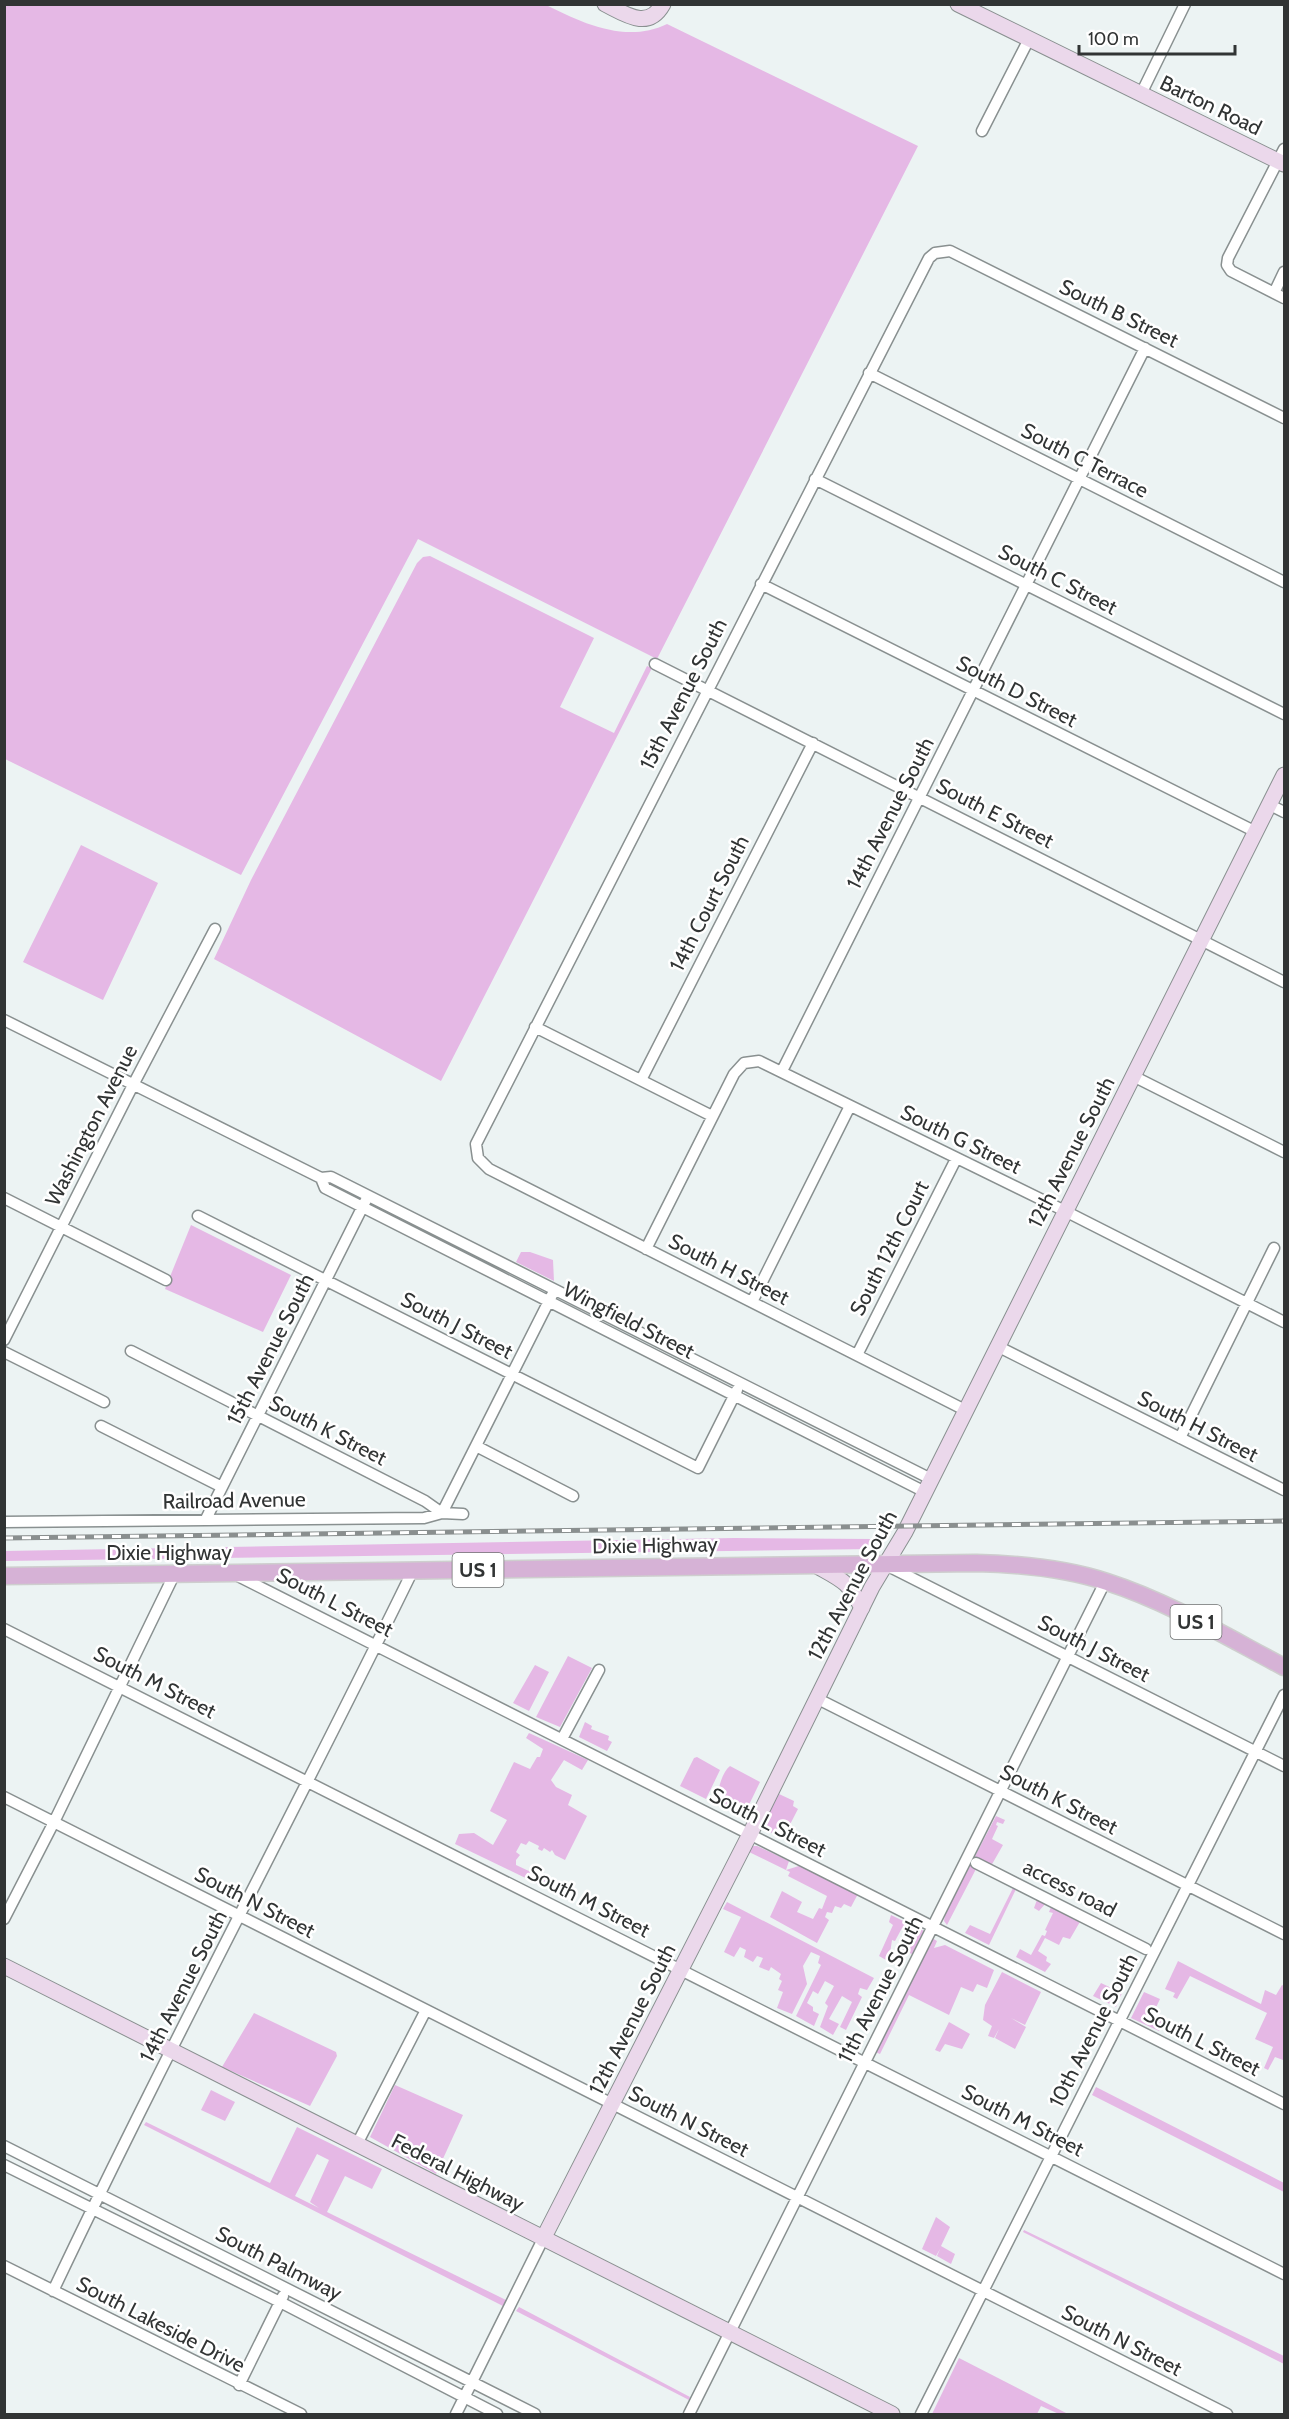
<svg xmlns="http://www.w3.org/2000/svg" width="1289" height="2419" font-family="Cabin,sans-serif">
<style>
.green{fill:#e5b8e5;fill-rule:evenodd}
.lines{fill:none;stroke-linecap:round;stroke-linejoin:round}
.street-casing{stroke:#899090;stroke-width:13}
.secondary-casing{stroke:#899090;stroke-width:17}
.primary-casing{stroke:#cecece;stroke-width:19}
.street{stroke:#fff;stroke-width:10}
.secondary{stroke:#ebd8eb;stroke-width:15}
.primary{stroke:#d6b2d6;stroke-width:16}
.rail-casing{stroke:#8a8f8f;stroke-width:5}
.rail{stroke:#fff;stroke-width:3;stroke-dasharray:9;stroke-linecap:butt}
.labels{text-anchor:middle;dominant-baseline:central;stroke-width:5;stroke-linejoin:round;paint-order:stroke}
.shield{fill:#fff;stroke:#6f7171;stroke-width:1.5}
.shield-label{font-size:20px;font-weight:bold;fill:#313434}
.street-label{font-size:21px;fill:#313434;stroke:#fff}
</style>
<rect width="100%" height="100%" fill="#ecf3f3"/>
<path class="green" d="M544,4C582,23 626,44 667,24L918,146L657,659L418,539L241,875L5,759L4,5Z
M430,556L594,638L560,707L614,733L647,666L652,668L441,1081L214,959L251,880L417,563L423,557Z
M81,845L158,883L103,1000L23,962Z
M191,1225L291,1275L263,1332L165,1289Z
M521,1252H530L553,1260L554,1281L516,1262Z
M734,1538L873,1539L872,1549L4,1561L5,1551Z
M568,1656L592,1668L560,1727L536,1717Z
M535,1665L549,1672L529,1711L513,1703Z
M585,1722L592,1726L591,1729L609,1736L608,1740L612,1742L607,1751L579,1737Z
M529,1733L588,1760L582,1770L564,1760L551,1780L556,1787L572,1795L568,1805L587,1816L565,1860L555,1855L552,1850L550,1852L544,1848L542,1851L538,1849L539,1846L529,1841L526,1845L521,1843L516,1852L520,1855L516,1860V1865L546,1879L542,1886L455,1844L459,1834L474,1833L493,1845L507,1820L490,1811L514,1762L530,1769L537,1757H540L543,1749L526,1738Z
M697,1757L720,1770L706,1799L680,1786L694,1758Z
M730,1766L760,1782L746,1811L736,1814L717,1804C717,1793 721,1773 730,1766Z
M779,1794L794,1801L793,1806L798,1809L783,1838L761,1828Z
M996,1816L1005,1820L1003,1824L997,1822L996,1825L998,1826L992,1839L1003,1845L991,1866L1081,1920L1070,1939L1063,1937L1059,1945L1045,1938L1038,1951L1047,1957L1046,1961L1051,1964L1045,1972L1016,1957L1020,1949L1031,1955L1042,1935L1045,1936L1047,1931L1045,1930L1053,1913L1049,1912L1051,1907L1045,1904L1039,1911L1034,1908L1038,1897L1017,1887L989,1945L965,1933L970,1925L990,1934L1013,1888L976,1869L947,1925L944,1921L945,1914Z
M752,1846H757L789,1861L786,1870L802,1865L859,1892L851,1907L844,1904L841,1908L835,1906L832,1913L827,1912L825,1917L829,1920L817,1943L770,1917L782,1891L802,1902L797,1912L813,1919L819,1908L822,1909L827,1896L788,1876L790,1872L749,1852Z
M727,1902L874,1978L867,1990L860,1988L858,1994L862,1997L846,2030L840,2027L852,2002L842,1996L829,2019L839,2024L833,2035L820,2027L828,2006L825,2003L834,1986L825,1981L818,1994L813,1991L807,2003L813,2007V2011L819,2014L814,2026L796,2016L821,1965L818,1963L820,1956L811,1952L803,1966L807,1984L792,2014L777,2008L783,1992L778,1990L782,1981L779,1979L781,1974L771,1967L769,1971L759,1967L763,1958L757,1956L753,1962L744,1957L746,1950L740,1947L734,1957L724,1952L741,1917L723,1909Z
M891,1915L924,1931L925,1934L914,1955L903,1950L911,1933L902,1928L895,1941L892,1940L890,1953L886,1960L879,1956L893,1925L889,1922Z
M932,1938L937,1941L934,1948L945,1945L994,1970L987,1988L977,1984L973,1992L961,1987L949,2015L909,1995L880,2054L875,2052Z
M1178,1961L1261,2004L1265,1990L1276,1995L1282,1985L1284,1986V2057L1283,2060L1275,2057L1268,2070L1264,2068L1273,2047L1255,2039L1267,2013L1190,1976L1177,1999L1173,1997L1175,1993L1165,1989Z
M1002,1972L1041,1992L1025,2025L1011,2018L1026,2027L1015,2049L995,2038L999,2029L994,2038L988,2036L992,2026L983,2020L985,2005Z
M1101,1983L1122,1993L1116,2007L1093,1996Z
M1144,1992L1160,1999L1152,2016L1163,2022L1159,2031L1131,2018Z
M254,2013L336,2052L337,2056L310,2106L222,2067Z
M949,2022L970,2034L962,2049L945,2044L940,2052L935,2050Z
M395,2085L463,2115L436,2174L370,2137Z
M1096,2087L1284,2183V2192L1092,2095Z
M211,2090L235,2102L225,2121L201,2110Z
M146,2122L270,2183L297,2127L382,2169L372,2189L345,2176L327,2212L506,2300L503,2306L144,2125ZM317,2154L329,2160L310,2202L319,2208L295,2196Z
M936,2217L950,2227L941,2246L955,2254L951,2264L937,2256L940,2249L936,2256L922,2249Z
M1024,2230L1284,2356V2364L1023,2232Z
M519,2307L690,2397L689,2400L516,2311Z
M959,2358L1068,2414H1059L1041,2406L1037,2414H932Z"/>
<g class="lines">
<defs>
<path id="street" d="M1141,94L1185,4
M982,131L1029,39
M1284,149L1228,258L1227,265L1231,271L1284,298
M1274,293L1284,272
M869,373L1284,582
M815,479L1284,714
M761,584L1256,832
M655,664L1284,982
M1270,805L1284,812
M4,1020L321,1178L331,1177L931,1479
M535,1027L712,1116
M782,1071L1145,348
M1133,1076L1284,1152
M641,1080L813,743
M321,1178L325,1188L925,1492
M4,1198L166,1280
M198,1216L698,1468L737,1390
M646,1249L734,1074L744,1063L759,1061L1065,1211L1284,1322
M752,1302L850,1106
M4,1340L133,1085L215,929
M997,1346L1284,1490
M131,1351L425,1501L442,1513L552,1295
M4,1352L104,1402
M857,1355L956,1159
M965,1410L489,1169L478,1158L476,1144L929,258L935,253L950,251L1284,418
M101,1426L222,1487
M1180,1438L1274,1248
M476,1446L573,1496
M206,1519L366,1200
M4,1522L424,1518L442,1513L463,1514
M888,1566L1284,1766
M238,1576L1284,2104
M4,1629L1284,2274
M816,1698L1284,1934
M562,1739L599,1670
M4,1797L1227,2414
M976,1863L1146,1949
M4,1919L54,1822L175,1573
M357,2144L426,2010
M4,2146L535,2414
M4,2165L280,2302L497,2414
M4,2266L301,2414
M53,2291C168,2048 295,1812 413,1570
M239,2385L283,2296
M456,2414L543,2239
M689,2414L1105,1582
M921,2414L1284,1695"/>
<path id="secondary" d="M605,4C625,14 648,31 663,4
M958,4L1284,164
M817,1566C842,1580 848,1581 862,1608
M4,1966L892,2414
M543,2239L750,1834L872,1587L905,1532L1284,775"/>
<path id="primary" d="M4,1576L976,1563C1020,1564 1065,1568 1107,1582C1169,1602 1227,1637 1284,1667"/>
</defs>
<use href="#street" class="street-casing"/>
<use href="#secondary" class="secondary-casing"/>
<use href="#primary" class="primary-casing"/>
<use href="#street" class="street"/>
<use href="#secondary" class="secondary"/>
<use href="#primary" class="primary"/>
<defs>
<path id="rail" d="M4,1538L1284,1521"/>
</defs>
<use href="#rail" class="rail-casing"/>
<use href="#rail" class="rail"/>
</g>
<g class="labels">
<g class="shield">
<rect x="452.5" y="1553" width="51" height="34" rx="4.5"/>
<rect x="1170.5" y="1605" width="51" height="34" rx="4.5"/>
</g>
<g class="shield-label">
<text x="478" y="1570">US 1</text>
<text x="1196" y="1622">US 1</text>
</g>
<g class="street-label">
<text transform="translate(1211 105) rotate(26)">Barton Road</text>
<text transform="translate(1119 313) rotate(26)">South B Street</text>
<text transform="translate(1085 460) rotate(27)">South C Terrace</text>
<text transform="translate(1058 579) rotate(27)">South C Street</text>
<text transform="translate(1017 691) rotate(27)">South D Street</text>
<text transform="translate(683 694) rotate(-63)">15th Avenue South</text>
<text transform="translate(890 813) rotate(-63)">14th Avenue South</text>
<text transform="translate(995 813) rotate(27)">South E Street</text>
<text transform="translate(709 903) rotate(-63)">14th Court South</text>
<text transform="translate(91 1125) rotate(-63)">Washington Avenue</text>
<text transform="translate(961 1139) rotate(26)">South G Street</text>
<text transform="translate(1071 1152) rotate(-63)">12th Avenue South</text>
<text transform="translate(889 1248) rotate(-63)">South 12th Court</text>
<text transform="translate(729 1269) rotate(27)">South H Street</text>
<text transform="translate(629 1320) rotate(27)">Wingfield Street</text>
<text transform="translate(457 1325) rotate(27)">South J Street</text>
<text transform="translate(270 1349) rotate(-63)">15th Avenue South</text>
<text transform="translate(1198 1426) rotate(27)">South H Street</text>
<text transform="translate(328 1430) rotate(27)">South K Street</text>
<text transform="translate(234 1500) rotate(-1)">Railroad Avenue</text>
<text transform="translate(655 1545) rotate(-1)">Dixie Highway</text>
<text x="169" y="1552">Dixie Highway</text>
<text transform="translate(852 1585) rotate(-62)">12th Avenue South</text>
<text transform="translate(335 1602) rotate(27)">South L Street</text>
<text transform="translate(1094 1648) rotate(27)">South J Street</text>
<text transform="translate(155 1682) rotate(27)">South M Street</text>
<text transform="translate(1059 1799) rotate(27)">South K Street</text>
<text transform="translate(768 1822) rotate(27)">South L Street</text>
<text transform="translate(1070 1888) rotate(27)">access road</text>
<text transform="translate(589 1901) rotate(27)">South M Street</text>
<text transform="translate(255 1902) rotate(27)">South N Street</text>
<text transform="translate(183 1986) rotate(-63)">14th Avenue South</text>
<text transform="translate(880 1989) rotate(-63)">11th Avenue South</text>
<text transform="translate(632 2019) rotate(-63)">12th Avenue South</text>
<text transform="translate(1093 2030) rotate(-63)">10th Avenue South</text>
<text transform="translate(1202 2041) rotate(27)">South L Street</text>
<text transform="translate(1023 2120) rotate(27)">South M Street</text>
<text transform="translate(689 2121) rotate(27)">South N Street</text>
<text transform="translate(458 2172) rotate(27)">Federal Highway</text>
<text transform="translate(279 2263) rotate(27)">South Palmway</text>
<text transform="translate(161 2324) rotate(27)">South Lakeside Drive</text>
<text transform="translate(1122 2340) rotate(27)">South N Street</text>
</g>
</g>
<rect width="1289" height="2419" fill="none" stroke="#313434" stroke-width="12"/>
<path d="M1079 45v9h156v-9" fill="none" stroke="#313434" stroke-width="3"/>
<text x="1088" y="45" font-size="18" fill="#313434" stroke="#ffffff" stroke-width="4.5" paint-order="stroke">100 m</text>
</svg>
